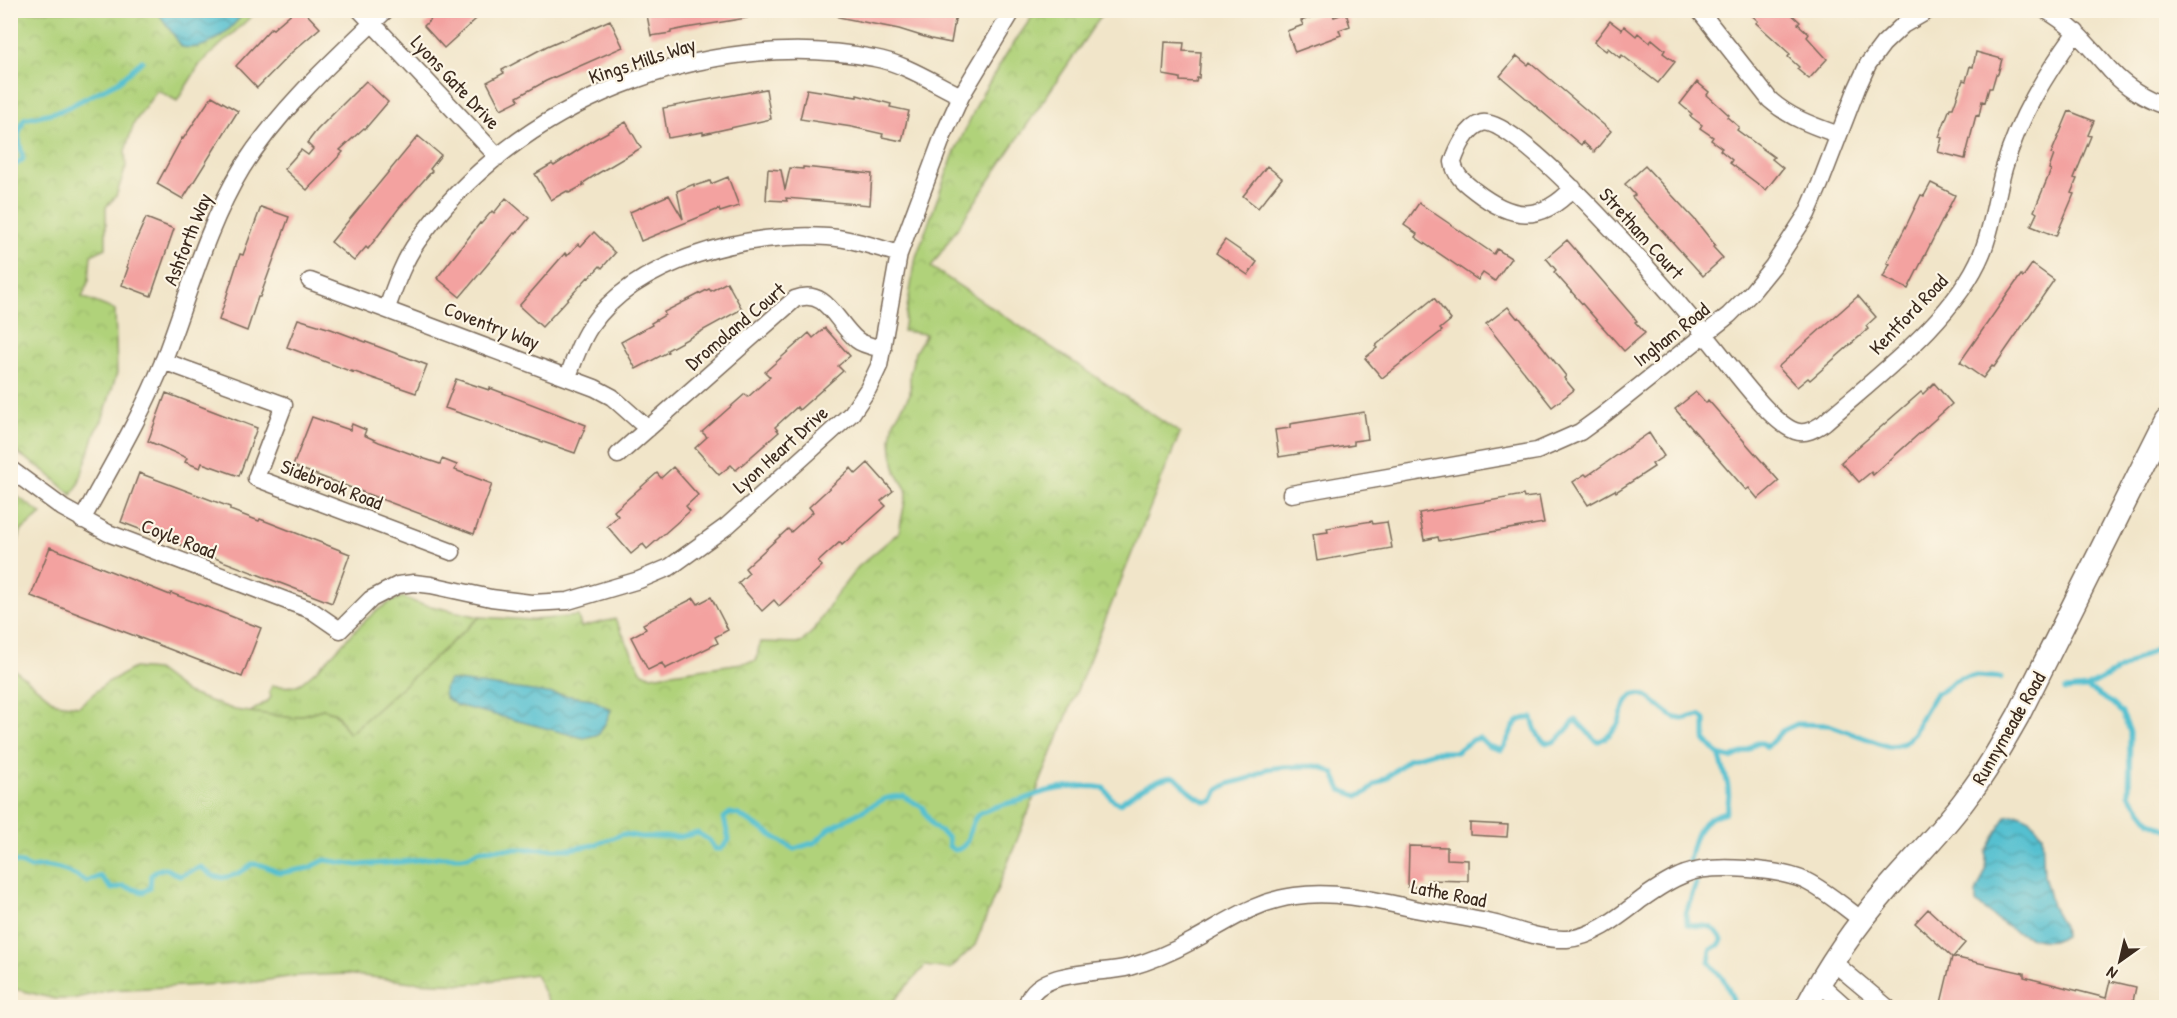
<svg xmlns="http://www.w3.org/2000/svg" width="2177" height="1018" font-family="'Patrick Hand',sans-serif">
<style>
.grass{fill:url(#grass-tufts);stroke:#767e4c;stroke-width:1.5}
.park{fill:url(#park-crowns);stroke:#767e4c;stroke-width:1.5}
.water{fill:url(#water-waves);stroke:#487577;stroke-width:1.5}
.lines{fill:none;stroke-linecap:round;stroke-linejoin:round}
.stream{stroke:#55c0d0;stroke-width:5}
.building{fill:#f3a2a0}
.street-casing{stroke:#7b6b5a;stroke-width:19}
.secondary-casing{stroke:#7b6b5a;stroke-width:25}
.street{stroke:#fff;stroke-width:16}
.secondary{stroke:#fff;stroke-width:22}
.labels{text-anchor:middle;dominant-baseline:central;stroke-width:4.5;stroke-linejoin:round;paint-order:stroke}
.street-label{font-size:20px;fill:#3b2a1e;stroke:#fcf5e5}
</style>
<defs>
<pattern id="grass-tufts" width="24" height="20" patternUnits="userSpaceOnUse" patternTransform="scale(1.5)"><rect width="24" height="20" fill="#b0d27a"/><path d="M3 7l-1-3M5 7V3M7 7l1-3M15 17l-1-3M17 17v-4M19 17l1-3" fill="none" stroke="#98b469"/></pattern>
<pattern id="park-crowns" width="20" height="18" patternUnits="userSpaceOnUse" patternTransform="scale(1.5)"><rect width="20" height="18" fill="#b0d27a"/><path d="M2 6a3 3 0 1 1 6 0M12 15a3 3 0 1 1 6 0" fill="none" stroke="#98b469"/></pattern>
<pattern id="water-waves" width="16" height="10" patternUnits="userSpaceOnUse" patternTransform="scale(1.5)"><rect width="16" height="10" fill="#55c0d0"/><path d="M0 5q4-4 8 0t8 0" fill="none" stroke="#489ca8"/></pattern>
</defs>
<rect width="100%" height="100%" fill="#fcf5e5"/>
<filter id="ink" filterUnits="userSpaceOnUse"><feTurbulence type="fractalNoise" baseFrequency=".0167" numOctaves="2"/><feDisplacementMap in="SourceGraphic" scale="12" xChannelSelector="R" yChannelSelector="G"/><feConvolveMatrix kernelMatrix="1 2 1 2 8 2 1 2 1" color-interpolation-filters="sRGB"/></filter>
<filter id="wash" filterUnits="userSpaceOnUse"><feTurbulence type="fractalNoise" baseFrequency=".008" numOctaves="4" result="noise"/><feDisplacementMap in="SourceGraphic" scale="24" xChannelSelector="R" yChannelSelector="G"/><feGaussianBlur stdDeviation="1.35" result="paint"/><feColorMatrix in="noise" values="0 0 0 0 0 0 0 0 0 0 0 0 0 0 0 0 0 1.4 0 .05"/><feComposite in="paint" operator="in"/></filter>
<g filter="url(#wash)">
<rect width="100%" height="100%" fill="#f1e5c9"/>
<path class="grass" d="M403,597L417,603L480,617L349,735L336,713L323,709L293,718L249,713L269,700L271,696L269,692L272,686C281,685 290,689 299,684C305,681 309,676 314,672C341,649 370,606 403,597Z"/>
<path class="park" d="M16,11H257L200,64L177,101L157,90L134,123L125,151L126,167L116,196L106,207V248L91,255L89,280L82,297L115,310L117,373L102,421L97,428L78,485L72,495L45,471L10,448V63L17,31Z
M1036,11H1104L931,267L1180,433L975,945L950,969L925,966L888,1007H551L535,974L468,984L412,982L346,974L295,976L255,982L110,990L72,999H55L11,988L10,666L56,703L79,706L106,683L134,668L156,670L187,693L235,710L293,718L323,709L335,713L349,734L480,617L532,620L578,616L581,627L615,619L641,671L651,676L756,661L760,642L801,643L814,630L834,598L858,567L899,532L907,491L896,472L892,452L891,439L894,421L910,394V373L915,352L926,334L903,331L916,257L953,156L981,96L1007,53Z
M11,492L42,514L21,531L11,564Z"/>
<path class="water" d="M157,11H245C230,31 209,52 182,47Z
M449,680L592,699L611,710L606,722L599,734L584,738L456,705L445,697L444,689Z
M2019,814L2030,819L2042,834L2044,875L2052,906L2063,926L2064,936C2036,952 1996,921 1976,902V893L1986,870V852L2006,816Z"/>
<g class="lines">
<path class="stream" d="M10,169L23,159L18,135L24,119L60,111L118,82L142,61
M10,186L13,194L10,203
M2087,688L2166,643
M2065,690L2087,688L2112,703L2122,713L2130,732L2129,794L2151,822L2166,829
M10,861L23,864L31,868C50,863 71,872 87,882L100,876L112,889L123,886L143,892L150,888L151,875L155,871L165,868L180,876L201,867C205,870 210,875 214,876C227,881 243,872 252,864L262,865L280,873L309,868L325,860L358,865L401,862L439,857H468L479,850L493,849H570L594,845L623,834L641,837H679L698,833L709,840L715,849H721L729,840L724,818L730,813L739,815L794,849L816,842L829,829L884,799L892,797L903,796L922,807L932,825L948,838L949,846L954,850C973,850 966,820 982,812C995,806 1008,803 1022,800C1029,798 1036,794 1044,792C1062,787 1086,785 1104,788L1112,799L1120,804C1129,795 1164,773 1176,778C1181,780 1182,784 1186,788C1192,794 1199,798 1206,802L1213,801L1218,790L1228,784L1250,778L1267,769L1283,767L1316,766L1324,768L1334,774L1341,790L1358,796L1366,793L1374,785L1386,778L1409,759L1434,752H1456L1472,740L1480,738L1488,746L1501,750C1512,739 1510,716 1532,718C1535,730 1542,753 1559,738C1565,733 1570,725 1576,720L1597,742C1606,739 1613,732 1618,724C1624,711 1626,686 1646,696C1657,702 1664,713 1676,718L1682,719L1700,715L1705,720V740L1719,755L1731,758L1748,750L1755,743H1762L1767,747L1782,731L1797,724L1829,725L1890,747L1904,743L1914,733L1919,721L1936,693C1944,692 1948,684 1956,680C1970,673 1986,677 2001,678
M1688,865C1694,838 1696,819 1726,812C1733,793 1725,773 1719,755
M1696,883L1686,913L1687,924C1707,930 1708,918 1722,940L1719,945L1711,950L1709,962L1724,980L1733,999L1728,1008"/>
</g>
<g id="blocks">
<path class="building" d="M295,10H303L320,28L292,52L257,88L236,66L271,28L273,29Z
M440,10H486L444,48L424,26Z
M646,10H746L747,18L686,28L671,31V33L651,36Z
M838,10H940L956,14L951,43L931,39L899,29L838,17Z
M1330,10H1332L1334,17L1346,13L1350,26L1339,30L1341,35L1295,52L1287,31L1303,25L1301,21Z
M1746,10H1787L1800,22L1798,24L1809,34L1807,37L1827,59L1809,79L1797,69L1799,67L1788,57L1790,54L1756,23L1758,21Z
M610,20L623,47L546,81L517,97L519,100L501,109L487,82L504,73L502,70L547,46L561,40L562,41Z
M1610,21L1622,30L1624,26L1636,36L1638,33L1650,43L1652,39L1665,50L1663,53L1675,62L1658,83L1622,55L1620,58L1608,48L1606,51L1594,42Z
M1165,42L1184,43L1183,51L1201,52L1199,78H1197L1196,82L1180,81V78L1163,75Z
M1976,52L2002,59L1998,74H1996L1992,88H1989L1985,102L1982,101L1979,116L1976,115L1965,159L1938,152L1942,138L1939,137L1950,108H1953L1963,80L1966,81L1970,66L1973,67Z
M1517,56L1528,65L1530,62L1611,131L1594,152L1583,142L1581,145L1500,76Z
M366,81L388,102L365,129L364,128L340,150L343,152L307,190L284,169L301,150L308,155L313,149L307,143L317,130Z
M1697,82L1709,92L1707,95L1729,115L1727,117L1739,127L1737,130L1774,157L1772,159L1783,168L1766,190L1730,163L1732,160L1720,150L1722,148L1711,140L1713,137L1700,128L1702,125L1690,116L1692,114L1680,104Z
M766,89L771,119L703,134V132L668,138L663,108Z
M807,89L857,97V95L891,104L890,107L909,111L902,141L882,137L883,134L852,127L800,119Z
M212,96L238,111L183,199L157,184L182,138L183,139Z
M2069,111L2094,121L2088,135L2091,136L2074,178L2077,179L2071,193L2074,194L2056,236L2031,226L2037,213L2034,211L2051,170L2049,169L2054,155L2051,154Z
M626,122L641,148L597,174L583,183L584,185L569,193L567,191L551,200L535,174L552,164L554,166L595,139Z
M418,136L441,155L430,169L432,171L399,208L368,249L366,247L354,261L331,242Z
M1267,166L1282,178L1258,208L1243,196Z
M1645,166L1696,221L1715,245L1713,247L1723,258L1703,276L1632,197L1635,195L1625,184Z
M803,167L872,174L870,205L786,198L787,201L766,200L768,169L781,170L785,190L790,168L803,169Z
M728,177L739,206L720,212L719,209L641,241L630,212L669,195L683,219L677,191L694,184V186L710,181L711,184Z
M1931,183L1955,195L1908,289L1883,277L1890,264L1887,263L1908,222L1921,195L1924,196Z
M506,198L529,218L516,234L514,233L460,297L437,278L480,223L481,224L492,211L494,213Z
M1419,203L1494,254L1497,249L1511,258L1495,281L1483,273L1478,280L1415,237L1417,234L1404,225Z
M261,207L289,217L260,297H258L247,331L219,320L240,254L243,255Z
M146,218L174,229L151,296L122,285L128,268L127,267L131,251Z
M594,232L615,253L602,268L600,266L589,278L588,277L542,327L519,306L565,253L567,256L578,244L581,246Z
M1225,240L1257,262L1248,275L1216,253Z
M1567,240L1637,321L1635,322L1645,333L1624,351L1554,272L1556,270L1546,258Z
M2032,264L2054,280L1994,367L1992,366L1983,378L1960,362L2021,275L2023,277Z
M727,282L742,309L667,350L668,352L636,369L621,342L652,325L651,323L665,315L664,312L709,289L711,291Z
M1858,296L1876,317L1866,326L1868,329L1810,380L1808,378L1797,387L1778,367Z
M1434,298L1451,320L1440,329L1442,331L1382,378L1365,358L1377,348L1375,346Z
M1508,307L1517,318L1519,317L1566,376L1564,378L1574,390L1552,407L1486,324Z
M298,319L331,329L427,365L416,393L352,371V372L287,347Z
M825,328L850,356L838,366L843,371L799,410L797,407L775,427L779,432L736,470L731,465L719,475L695,448L707,437L702,432L745,394L748,397L770,377L765,372L809,333L813,338Z
M456,379L489,390L490,388L586,425L575,453L445,408Z
M1934,383L1952,404L1873,475L1871,472L1859,482L1841,462L1921,392L1923,394Z
M1696,392L1706,403L1708,400L1779,481L1758,499L1749,488L1746,490L1675,409Z
M166,393L257,428L239,476L202,463L200,468L185,462L187,458L148,441Z
M1364,412L1368,439L1354,441V445L1279,457L1275,430L1290,428V424Z
M312,417L350,430L352,424L366,430L364,435L379,442L425,459L440,464L442,459L457,465L455,470L492,484L474,534L293,466Z
M1649,433L1664,456L1652,464L1654,467L1616,492L1615,490L1588,505L1573,482L1585,474L1587,476Z
M868,463L893,491L881,501L886,506L842,545L840,542L818,562L822,566L779,606L774,600L762,611L738,583L749,573L745,568L788,529L791,532L813,512L809,507L851,468L856,474Z
M673,467L698,495L686,506L690,511L647,549L643,544L631,554L607,526L618,516L614,511L657,473L661,478Z
M139,473L230,507V510L259,521L260,519L350,554L332,603L121,522Z
M1523,495L1524,498L1539,496L1544,523L1439,541L1438,537L1424,540L1419,513Z
M1372,521L1373,524L1387,522L1392,548L1317,561L1313,534L1328,532L1327,528Z
M50,547L170,595L171,593L261,628L242,677L31,596Z
M711,597L728,630L715,637L718,643L665,669L662,663L648,670L631,637L646,629L643,624L694,598L698,604Z
M1470,823L1508,825L1507,837L1470,835Z
M1409,846L1447,847V859L1468,860V881L1427,880V887H1408Z
M1928,909L1965,943L1953,957L2024,973V977L2106,998L2110,981L2136,987L2132,1006L2125,1004V1008H1947L1948,1004L1941,1003L1952,957L1915,923Z"/>
</g>
</g>
<g filter="url(#ink)">
<use href="#blocks" fill-opacity="0" stroke="#7b6b5a" stroke-width="1.5"/>
<g class="lines">
<defs>
<path id="street" d="M360,10L498,157
M1699,10L1770,100C1790,118 1814,126 1839,135
M2045,10C2073,25 2090,48 2111,71C2126,87 2146,99 2166,106
M1573,188C1540,224 1511,219 1475,191C1465,183 1455,176 1453,162C1457,150 1467,127 1482,123C1518,114 1678,302 1706,336C1726,359 1769,422 1795,431C1806,435 1816,428 1824,423C1877,376 1955,319 1982,253C1993,226 1996,196 2004,168C2019,117 2045,75 2076,32
M310,281L595,388L612,397L648,429
M387,308C395,286 403,262 417,242C514,103 707,26 874,58C904,63 934,83 961,96
M163,361L284,405L256,478L452,552
M568,377C574,360 580,342 590,327C636,259 751,231 828,237C853,239 876,247 899,254
M618,455L795,299C827,287 836,323 857,340C863,345 875,347 883,349
M10,469L63,508L108,533L311,610L340,630L371,599L398,585L414,583L431,585L491,598L531,603L568,601L639,580L670,567L727,526L852,413L868,389L879,366L899,254L943,136L961,96L1013,10
M1291,494L1537,451L1580,432L1602,416L1729,315L1751,293L1773,266L1807,214L1820,184L1857,88L1868,64L1883,44L1903,25L1929,10
M82,520C110,468 141,417 163,362C188,297 206,227 242,168C281,107 334,60 386,10
M1833,962L1888,1008
M1819,983L1847,1008
M1026,1008C1032,968 1100,975 1129,967C1151,961 1172,952 1192,941C1226,923 1255,901 1295,896C1338,890 1379,901 1420,910C1446,915 1472,918 1496,924C1520,931 1542,940 1567,939C1595,937 1621,915 1642,899C1656,889 1669,880 1685,874C1712,863 1780,869 1806,881C1826,891 1844,907 1862,920"/>
<path id="secondary" d="M1806,1008C1828,965 1857,924 1889,887C1915,857 1944,829 1967,797C1987,771 2002,744 2018,716L2166,420"/>
</defs>
<use href="#street" class="street-casing"/>
<use href="#secondary" class="secondary-casing"/>
<use href="#street" class="street"/>
<use href="#secondary" class="secondary"/>
</g>
</g>
<g class="labels">
<g class="street-label">
<text transform="translate(642 60) rotate(-18)">Kings Mills Way</text>
<text transform="translate(456 82) rotate(47)">Lyons Gate Drive</text>
<text transform="translate(1642 233) rotate(48)">Stretham Court</text>
<text transform="translate(187 239) rotate(-68)">Ashforth Way</text>
<text transform="translate(1908 314) rotate(-46)">Kentford Road</text>
<text transform="translate(492 325) rotate(21)">Coventry Way</text>
<text transform="translate(735 326) rotate(-40)">Dromoland Court</text>
<text transform="translate(1671 334) rotate(-38)">Ingham Road</text>
<text transform="translate(780 449) rotate(-42)">Lyon Heart Drive</text>
<text transform="translate(332 484) rotate(21)">Sidebrook Road</text>
<text transform="translate(179 538) rotate(21)">Coyle Road</text>
<text transform="translate(2008 728) rotate(-60)">Runnymeade Road</text>
<text transform="translate(1449 893) rotate(11)">Lathe Road</text>
</g>
</g>
<rect width="2177" height="1018" fill="none" stroke="#fcf5e5" stroke-width="36"/>
<g transform="translate(2120 961) rotate(214)" stroke="#fcf5e5" stroke-width="4.5" paint-order="stroke">
<path d="M0-4.5L10 22L0 15L-10 22Z" fill="#3b2a1e"/>
<text y="-9" font-size="16" font-weight="bold" text-anchor="middle" fill="#3b2a1e">N</text>
</g>
</svg>
